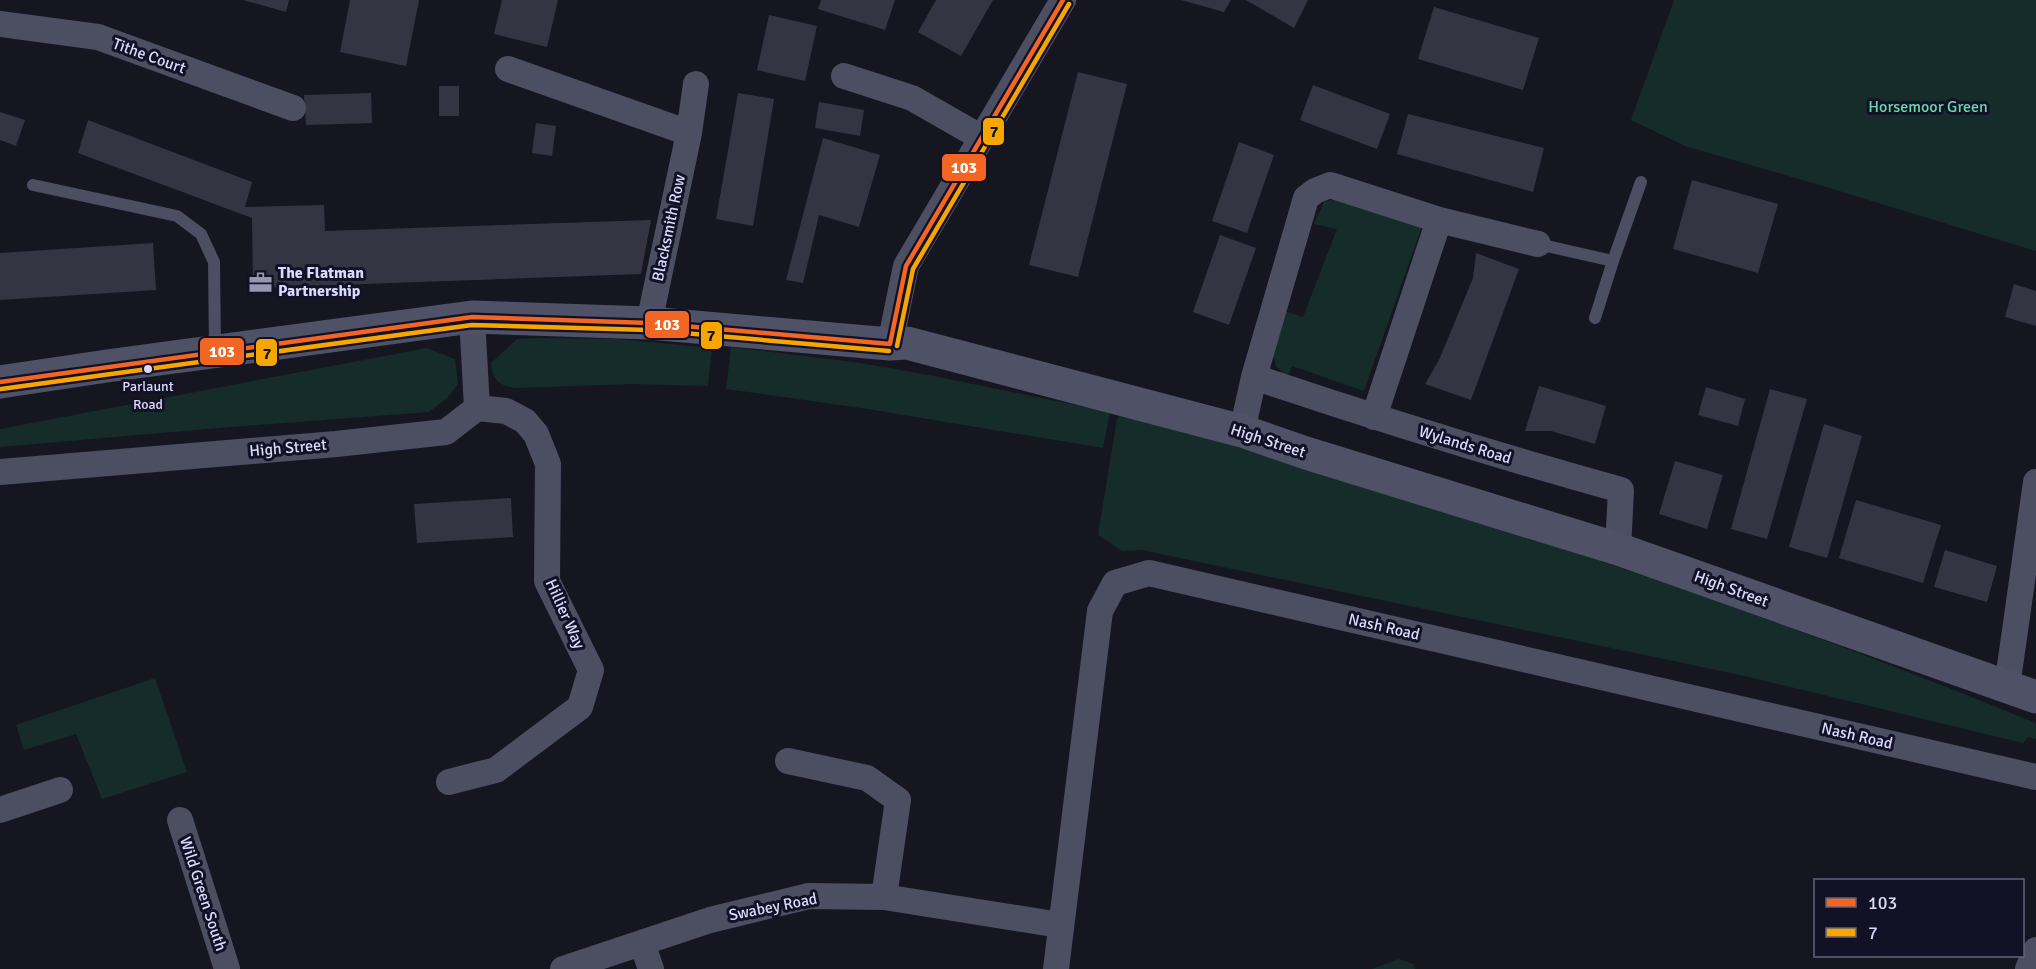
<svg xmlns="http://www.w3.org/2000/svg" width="2036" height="969" font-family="Signika,sans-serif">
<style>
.green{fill:#152c2a}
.building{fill:#343443}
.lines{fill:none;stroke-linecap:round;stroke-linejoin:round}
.lane{stroke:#4c4e62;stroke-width:12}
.street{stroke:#4c4e62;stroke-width:26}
.secondary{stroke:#4f5267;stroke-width:33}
.bus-1-casing{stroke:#121126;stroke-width:9}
.bus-2-casing{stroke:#121126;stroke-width:9}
.bus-1{stroke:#f26522;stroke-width:4.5}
.bus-2{stroke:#f7a600;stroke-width:4.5}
.bus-dot{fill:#dadbfc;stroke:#121126;stroke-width:2}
.labels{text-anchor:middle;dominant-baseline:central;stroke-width:6;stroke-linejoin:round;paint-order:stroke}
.bus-label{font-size:14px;fill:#dadbfc;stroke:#121126}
.street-label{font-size:16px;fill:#dadbfc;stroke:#121126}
.park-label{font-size:16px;fill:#6ad8ab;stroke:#121126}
.poi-label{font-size:16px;font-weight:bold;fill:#dadbfc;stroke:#121126;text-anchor:start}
.line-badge{stroke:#121126;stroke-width:2}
.badge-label{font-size:16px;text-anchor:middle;font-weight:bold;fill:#fff}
.pale-badge-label{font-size:16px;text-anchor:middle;font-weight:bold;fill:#111}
</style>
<rect width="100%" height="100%" fill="#161621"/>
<path class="green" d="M1674,0H2036V251L1813,183L1685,146L1631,120Z
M1357,192L1422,226L1364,391L1292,366L1287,377L1276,366L1272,348L1281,310L1303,317L1337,229L1314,224L1324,202Z
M537,338L616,339L712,348L708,386L633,384L515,388C498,385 493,380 491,363L517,339Z
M731,347L861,363L939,377L1110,412L1103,448L868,409L726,389Z
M427,348L455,359L458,384L447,398L429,412L218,428L0,447V429Z
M1122,413C1241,449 1362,482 1480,521C1668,582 1854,648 2036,723V739L2028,737L2023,743L1745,676L1142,550L1122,551L1098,535L1117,419Z
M155,678L187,772L102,799L76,734L24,750L16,725Z
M1399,959L1413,964L1415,969H1372Z"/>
<path class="building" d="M243,0H289L286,12Z
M350,0H419L406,66L340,52Z
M502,0H558L547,47L494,34Z
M821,0H895L885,30L818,9Z
M936,0H993L961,56L918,32Z
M1181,0H1231L1224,12Z
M1246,0H1308L1294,28Z
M1434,7L1539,38L1523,90L1418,59Z
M769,15L817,26L805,81L757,70Z
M1078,72L1127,84L1078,277L1029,265Z
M1313,85L1390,114L1377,149L1300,120Z
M439,86H459V116H439Z
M371,93L372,123L306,125L304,95Z
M738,93L774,99L753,226L716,219Z
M819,102L864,110L860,136L815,128Z
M0,112L25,120L16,146L0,140Z
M1408,114L1544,148L1533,192L1397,154Z
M88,120L252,182L245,207L324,205L325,231L651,220L641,274L253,288L252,218L78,153Z
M536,123L556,126L552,156L532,153Z
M823,138L880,155L859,227L819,215L803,283L786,280Z
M1239,142L1274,155L1247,233L1212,221Z
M1692,180L1778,204L1758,273L1673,249Z
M1220,235L1256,248L1229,325L1193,312Z
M153,243L156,290L0,300V253Z
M1476,253L1519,269L1471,400L1425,384L1439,360L1473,278Z
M2014,284L2036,291V326L2005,317Z
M1539,386L1606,406L1595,444L1551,431H1525Z
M1706,387L1745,399L1738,426L1698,415Z
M1770,389L1807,399L1767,539L1731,529Z
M1824,424L1862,436L1827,558L1789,547Z
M1675,461L1723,475L1707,529L1659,514Z
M511,498L513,537L417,543L414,504Z
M1856,500L1941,525L1923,583L1839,558Z
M1945,550L1997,566L1987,602L1934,587Z"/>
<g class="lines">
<path class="lane" d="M33,185L177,216L201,234L214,262L215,349
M1538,244L1613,261L1641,182
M1595,318L1613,261"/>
<path class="street" d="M0,24L98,37L293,108
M508,69L689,133
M844,76L912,98L982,138
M649,323L689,133L696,84
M890,344L906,266L1063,0
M1254,377C1376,418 1498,456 1621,490L1618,549
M1374,417L1439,220
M1242,431L1254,377L1306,198L1315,191L1330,185L1439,220L1538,244
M0,472L336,444L446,432L477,408L472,317
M2007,687L2036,482
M788,761L867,778L898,800L884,897
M449,782L496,770L580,707L591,670L547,581L548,464L536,434L525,421L506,411L477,408
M0,810L60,790
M180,820L227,969
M642,943L651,969
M563,969L710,920L809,896L884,897L1060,925
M1056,969L1100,611L1115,583L1149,573L2036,777
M2028,969L2036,950"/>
<path class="secondary" d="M0,382L107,366L472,317L649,323L890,344L907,343L1242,431L1306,453L1618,549L2036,697"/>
<defs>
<path id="bus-1" d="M890,344L906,266L1063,0
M0,382L472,317L649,323L890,344"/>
<path id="bus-2" d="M897,346L913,269L1069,4
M1,389L472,325L649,330L889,351"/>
</defs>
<use href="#bus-1" class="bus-1-casing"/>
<use href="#bus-2" class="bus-2-casing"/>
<use href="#bus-1" class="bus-1"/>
<use href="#bus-2" class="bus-2"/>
</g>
<defs>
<symbol id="office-bare" viewBox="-9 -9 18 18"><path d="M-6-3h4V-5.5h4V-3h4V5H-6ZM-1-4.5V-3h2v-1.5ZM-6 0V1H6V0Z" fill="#9596af" stroke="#121126" stroke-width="2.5" paint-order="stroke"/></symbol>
</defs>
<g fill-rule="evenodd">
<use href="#office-bare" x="244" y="266" width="33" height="33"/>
</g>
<circle class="bus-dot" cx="148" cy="369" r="5"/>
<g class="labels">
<g class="bus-label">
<text x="148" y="386">Parlaunt<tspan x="148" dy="18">Road</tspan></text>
</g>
<g class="street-label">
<text transform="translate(149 56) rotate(20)">Tithe Court</text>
<text transform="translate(669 228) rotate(-78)">Blacksmith Row</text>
<text transform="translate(1268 441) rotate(18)">High Street</text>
<text transform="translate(1465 445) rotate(17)">Wylands Road</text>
<text transform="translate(288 448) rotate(-5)">High Street</text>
<text transform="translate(1731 589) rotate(20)">High Street</text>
<text transform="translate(565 614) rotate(66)">Hillier Way</text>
<text transform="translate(1384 627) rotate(13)">Nash Road</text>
<text transform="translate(1857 736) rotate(13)">Nash Road</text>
<text transform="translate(203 894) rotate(72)">Wild Green South</text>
<text transform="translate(773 907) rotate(-11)">Swabey Road</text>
</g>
<g class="park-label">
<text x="1928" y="107">Horsemoor Green</text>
</g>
<g class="poi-label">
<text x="278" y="273">The Flatman<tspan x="278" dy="18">Partnership</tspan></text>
</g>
</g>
<g class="line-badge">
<rect x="982" y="117" width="23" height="29" rx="6" fill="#f7a600"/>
<rect x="941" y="153" width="46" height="29" rx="6" fill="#f26522"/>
<rect x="644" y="310" width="46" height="29" rx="6" fill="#f26522"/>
<rect x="700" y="321" width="23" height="29" rx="6" fill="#f7a600"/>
<rect x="199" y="337" width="46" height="29" rx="6" fill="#f26522"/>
<rect x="255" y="338" width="23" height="29" rx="6" fill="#f7a600"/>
</g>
<g class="badge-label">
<text x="964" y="173">103</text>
<text x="667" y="330">103</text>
<text x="222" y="357">103</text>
</g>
<g class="pale-badge-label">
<text x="994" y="137">7</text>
<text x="711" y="341">7</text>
<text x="267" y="359">7</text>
</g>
<rect x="1814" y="879" width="210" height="78" fill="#121126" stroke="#62627c" stroke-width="1.5"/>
<rect x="1826" y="898" width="30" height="9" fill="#f26522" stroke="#62627c" stroke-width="1.5"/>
<text x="1868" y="909" font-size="18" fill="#dadbfc">103</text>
<rect x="1826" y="928" width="30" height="9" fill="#f7a600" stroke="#62627c" stroke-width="1.5"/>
<text x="1868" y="939" font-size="18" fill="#dadbfc">7</text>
</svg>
